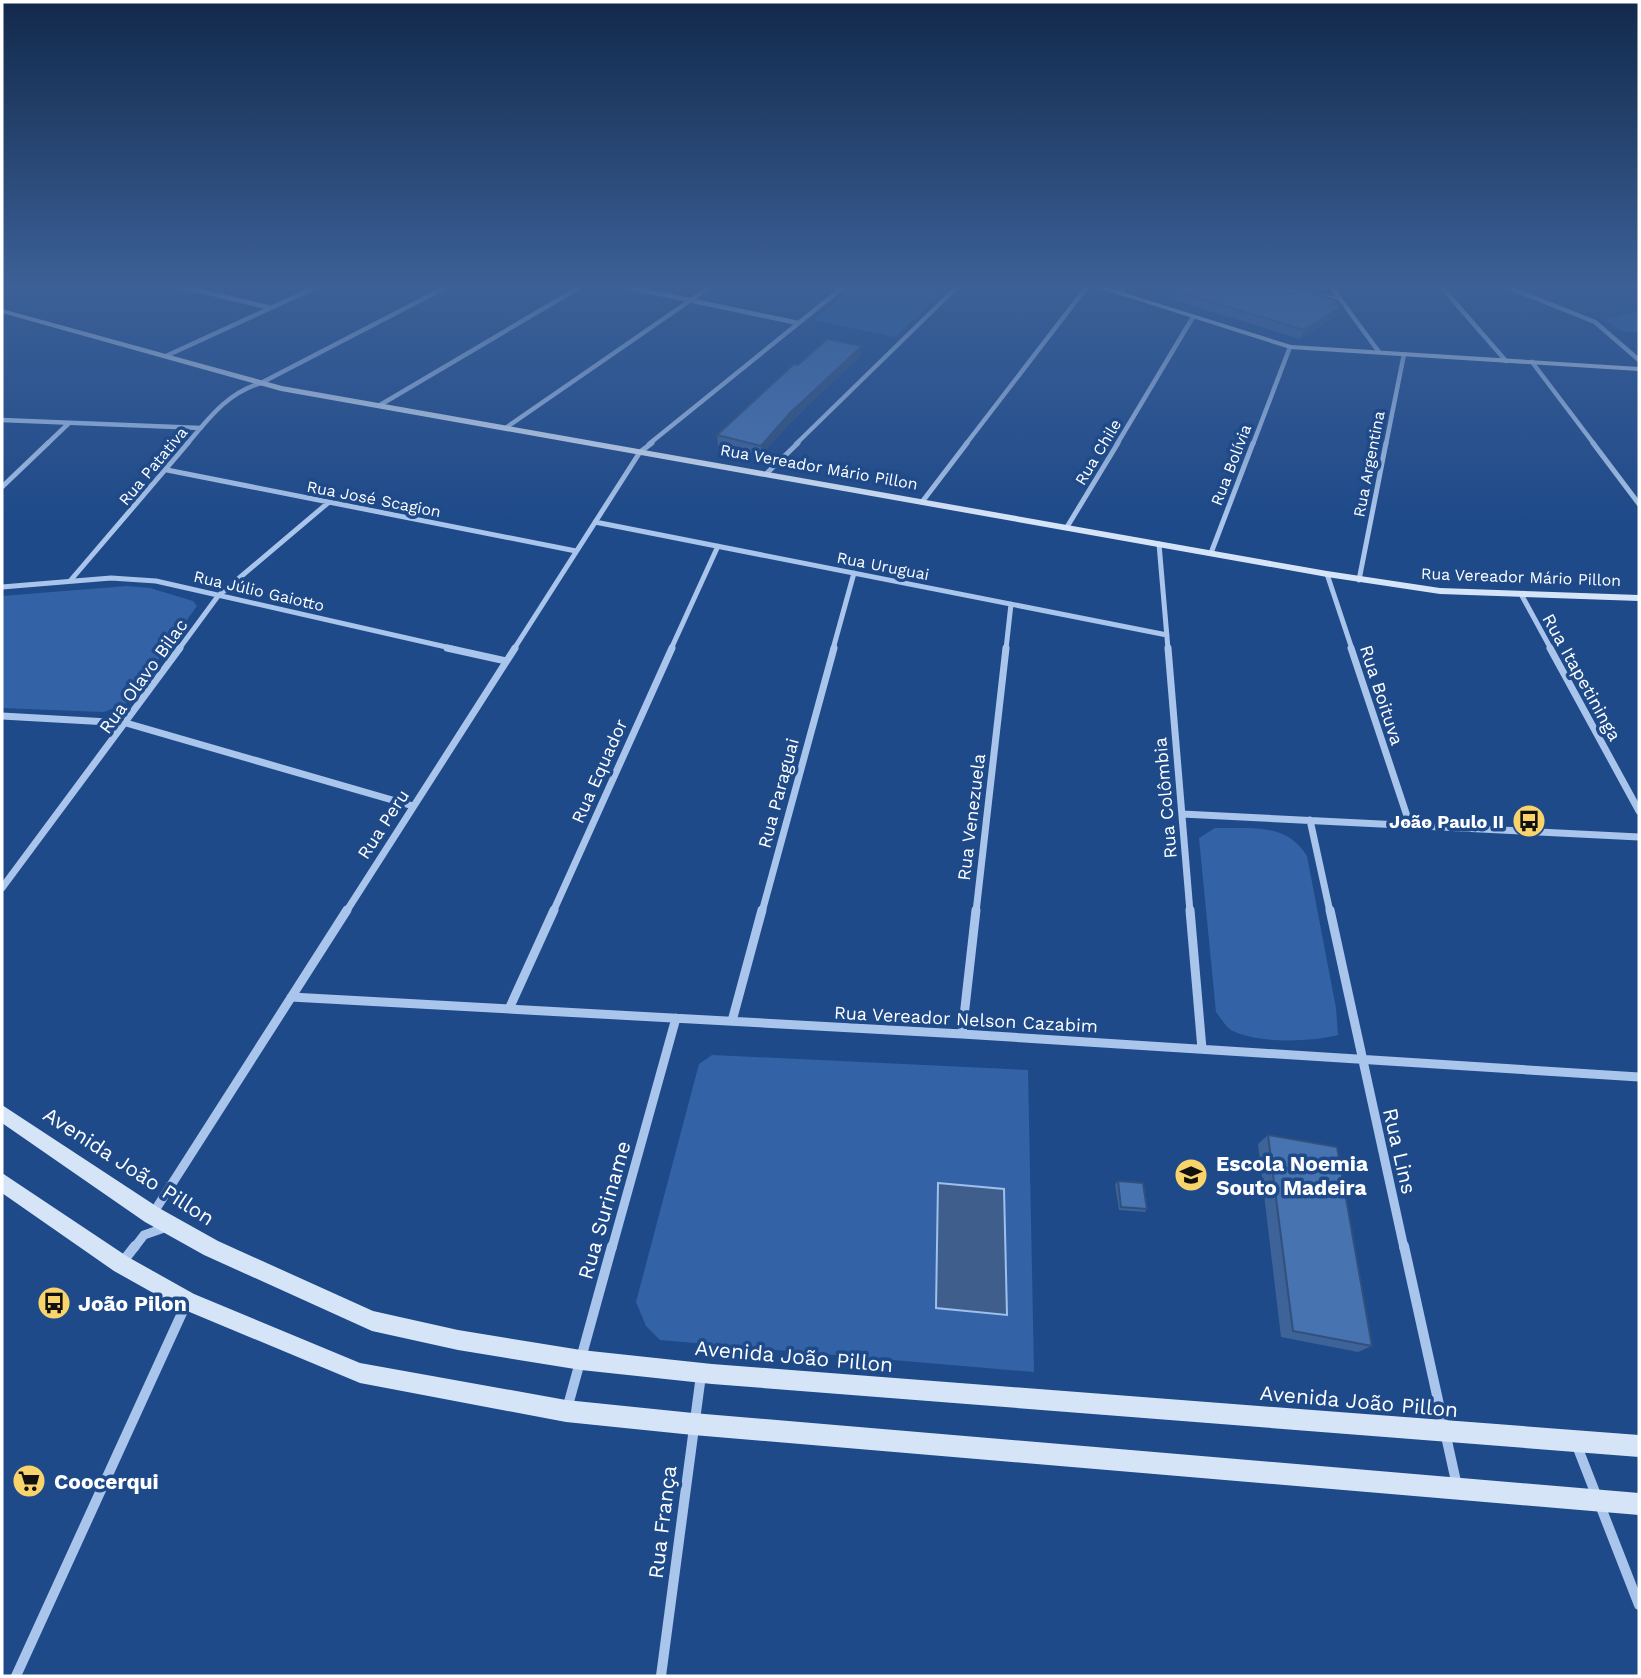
<svg xmlns="http://www.w3.org/2000/svg" width="1641" height="1678" font-family="'Work Sans',sans-serif">
<style>
.green{fill:#3363a6}
.water{fill:#3f5e8c;stroke:#9ec0ec;stroke-width:2}
.lines{fill:none;stroke-linecap:round;stroke-linejoin:round}
.street-far4{stroke:#aac5eb;stroke-width:4.5}
.street-far3{stroke:#aac5eb;stroke-width:5}
.street-far2{stroke:#aac5eb;stroke-width:7}
.street-far1{stroke:#aac5eb;stroke-width:9}
.street{stroke:#aac5eb;stroke-width:10}
.secondary{fill:#d6e4f8;fill-rule:evenodd}
.wall{fill:#3e6398}
.shaded-wall{fill:#32507c}
.building{fill:#4873b1;stroke:#32507c;stroke-width:2}
.labels{text-anchor:middle;dominant-baseline:central;stroke-width:7;stroke-linejoin:round;paint-order:stroke}
.far-street-label{font-size:16px;fill:#fff;stroke:#1f4a89}
.street-label{font-size:18px;fill:#fff;stroke:#1f4a89}
.poi-label{font-size:18px;font-weight:bold;fill:#fff;stroke:#1f4a89;text-anchor:end}
.near-street-label{font-size:21px;fill:#fff;stroke:#1f4a89}
.near-poi-label{font-size:21px;font-weight:bold;fill:#fff;stroke:#1f4a89;text-anchor:start}
</style>
<rect width="100%" height="100%" fill="#1f4a89"/>
<path class="green" d="M857,284H952L895,337L813,320Z
M1639,310V332H1623L1604,320Z
M127,586L150,588L193,601L197,606L127,703L104,712L2,708V596Z
M1215,828C1251,829 1286,822 1307,856L1336,1008L1338,1035C1310,1042 1257,1044 1231,1030C1225,1026 1221,1018 1216,1012L1199,838Z
M712,1055L1028,1070L1034,1372L660,1340L646,1326L636,1302L699,1064Z"/>
<path class="water" d="M938,1183L1004,1189L1007,1315L936,1308Z"/>
<g class="lines">
<path class="street-far4" d="M171,284L271,308
M613,284L798,323
M1119,284L1123,294
M1240,284L1305,294
M1329,284L1379,352
M1439,284L1506,361
M1500,284L1595,322L1639,360
M1632,284L1639,286
M1317,296L1340,300
M166,356L323,284
M1532,362L1594,444
M380,405L585,284
M2,420L201,428
M507,427L714,284
M47,444L69,423
M187,444C209,418 227,393 261,383L452,284
M649,444L847,284
M796,444L960,284
M966,444L1089,284
M1117,444L1193,317
M1253,444L1290,347
M1386,444L1404,354"/>
<path class="street-far3" d="M1593,443L1639,504
M167,470L576,551
M766,474L798,443
M2,487L48,443
M922,502L967,443
M595,522L1167,635
M1067,527L1118,443
M1159,544L1168,649
M1211,553L1253,443
M1327,574L1352,649
M1359,580L1386,443
M70,581L188,443
M2,587L111,578L156,581L455,649
M1521,594L1551,649
M179,649L218,596L329,502
M514,649L640,452L652,443
M671,649L718,546
M833,649L854,573
M1006,649L1011,604"/>
<path class="street-far2" d="M447,648L506,661
M1168,648L1190,912
M1351,648L1410,825
M1550,648L1639,811
M2,716L126,723L413,806
M1182,814L1639,837
M1310,820L1330,912
M2,888L180,648
M346,912L515,648
M553,912L672,648
M762,912L834,648
M976,912L1006,648"/>
<path class="street-far1" d="M1190,910L1202,1049
M1330,910L1404,1248
M291,997L962,1034L1639,1077
M509,1009L554,910
M732,1021L762,910
M962,1034L976,910
M152,1215L347,910
M134,1248L144,1235L167,1227
M612,1248L676,1018"/>
<path class="street" d="M1404,1246L1457,1486
M121,1264L135,1246
M567,1409L612,1246
M1577,1446L1639,1605
M16,1676L187,1302
M661,1676L701,1375"/>
<path class="secondary" d="M1086,284H1096L1291,345L1639,367V371L1290,349Z
M2,309L282,386L1327,571L1440,588L1639,595V601L1440,594L1327,577L281,391L2,313Z
M2,1105L159,1208L218,1241L373,1311L458,1330L581,1350L712,1364L1639,1435V1457L712,1384L581,1370L458,1350L372,1331L204,1255L145,1222L2,1123Z
M2,1173L128,1257L194,1294L360,1363L566,1400L693,1413L1639,1493V1515L693,1435L566,1422L360,1383L180,1308L114,1271L2,1193Z"/>
</g>
<path class="wall" d="M1256,290L1293,294L1337,305L1338,315L1300,339L1174,300L1176,291Z
M861,355L791,422L761,455L718,445L717,435L798,365Z
M1268,1135L1372,1346L1358,1352L1281,1337L1258,1144Z
M1118,1181L1147,1209L1145,1212L1119,1210L1115,1184Z"/>
<path class="shaded-wall" d="M1342,306L1338,315L1300,339L1304,330Z
M862,346L861,355L791,422L761,455V446L790,413Z"/>
<path class="building" d="M1191,284H1235L1256,290L1264,285L1293,294L1301,290L1338,301L1334,304L1342,306L1304,330L1176,291Z
M827,339L862,346L790,413L761,446L717,435L794,364L798,365Z
M1268,1135L1337,1147L1372,1346L1293,1331Z
M1118,1181L1143,1183L1147,1209L1121,1207Z"/>
<linearGradient id="sky" x2="0" y2="1"><stop stop-color="#11294b"/><stop offset="0.55" stop-color="#3c6097"/><stop offset="1" stop-color="#3c6097" stop-opacity="0"/></linearGradient>
<rect width="1641" height="519" fill="url(#sky)"/>
<defs>
<symbol id="bus-disc" viewBox="-11 -11 22 22"><circle r="9.5" fill="#f9d46a" stroke="#1f4a89"/><path d="M-5-6H5V4H4V6H2V4H-2V6H-4V4H-5ZM-3.5-4V0h7V-4ZM-3.5 1.2v1.5H-2V1.2ZM2 1.2v1.5H3.5V1.2Z" fill="#111"/></symbol>
<symbol id="school-disc" viewBox="-11 -11 22 22"><circle r="9.5" fill="#f9d46a" stroke="#1f4a89"/><path d="M0-5L7-2L0 1L-7-2ZM-4 1L0 2.5L4 1V4Q0 6-4 4Z" fill="#111"/></symbol>
<symbol id="supermarket-disc" viewBox="-11 -11 22 22"><circle r="9.5" fill="#f9d46a" stroke="#1f4a89"/><path d="M-6-5.5h2.5l.6 2H6L4.5 2H-2.5L-4.4-4H-6ZM-1.5 3.2a1.3 1.3 0 1 0 .1 0ZM3 3.2a1.3 1.3 0 1 0 .1 0Z" fill="#111"/></symbol>
</defs>
<g fill-rule="evenodd">
<use href="#bus-disc" x="1510" y="802" width="38" height="38"/>
<use href="#school-disc" x="1172" y="1156" width="38" height="38"/>
<use href="#bus-disc" x="35" y="1284" width="38" height="38"/>
<use href="#supermarket-disc" x="10" y="1462" width="38" height="38"/>
</g>
<g class="labels">
<g class="far-street-label">
<text transform="translate(1098 452) rotate(-59)">Rua Chile</text>
<text transform="translate(1369 464) rotate(-79)">Rua Argentina</text>
<text transform="translate(1231 465) rotate(-69)">Rua Bolívia</text>
<text transform="translate(153 466) rotate(-50)">Rua Patativa</text>
<text transform="translate(819 467) rotate(10)">Rua Vereador Mário Pillon</text>
<text transform="translate(374 499) rotate(11)">Rua José Scagion</text>
<text transform="translate(883 566) rotate(11)">Rua Uruguai</text>
<text transform="translate(1521 577) rotate(2)">Rua Vereador Mário Pillon</text>
<text transform="translate(259 591) rotate(13)">Rua Júlio Gaiotto</text>
</g>
<g class="street-label">
<text transform="translate(143 676) rotate(-54)">Rua Olavo Bilac</text>
<text transform="translate(1582 677) rotate(61)">Rua Itapetininga</text>
<text transform="translate(1382 695) rotate(72)">Rua Boituva</text>
<text transform="translate(599 771) rotate(-66)">Rua Equador</text>
<text transform="translate(778 793) rotate(-75)">Rua Paraguai</text>
<text transform="translate(1165 798) rotate(-95)">Rua Colômbia</text>
<text transform="translate(971 817) rotate(-83)">Rua Venezuela</text>
<text transform="translate(383 824) rotate(-57)">Rua Peru</text>
<text transform="translate(966 1019) rotate(3)">Rua Vereador Nelson Cazabim</text>
</g>
<g class="poi-label">
<text x="1504" y="821">João Paulo II</text>
</g>
<g class="near-street-label">
<text transform="translate(1400 1151) rotate(77)">Rua Lins</text>
<text transform="translate(129 1166) rotate(33)">Avenida João Pillon</text>
<text transform="translate(604 1210) rotate(-74)">Rua Suriname</text>
<text transform="translate(794 1356) rotate(5)">Avenida João Pillon</text>
<text transform="translate(1359 1401) rotate(5)">Avenida João Pillon</text>
<text transform="translate(662 1522) rotate(-83)">Rua França</text>
</g>
<g class="near-poi-label">
<text x="1216" y="1163">Escola Noemia<tspan x="1216" dy="24">Souto Madeira</tspan></text>
<text x="78" y="1303">João Pilon</text>
<text x="54" y="1481">Coocerqui</text>
</g>
</g>
<rect width="1641" height="1678" fill="none" stroke="#ffffff" stroke-width="7"/>
</svg>
